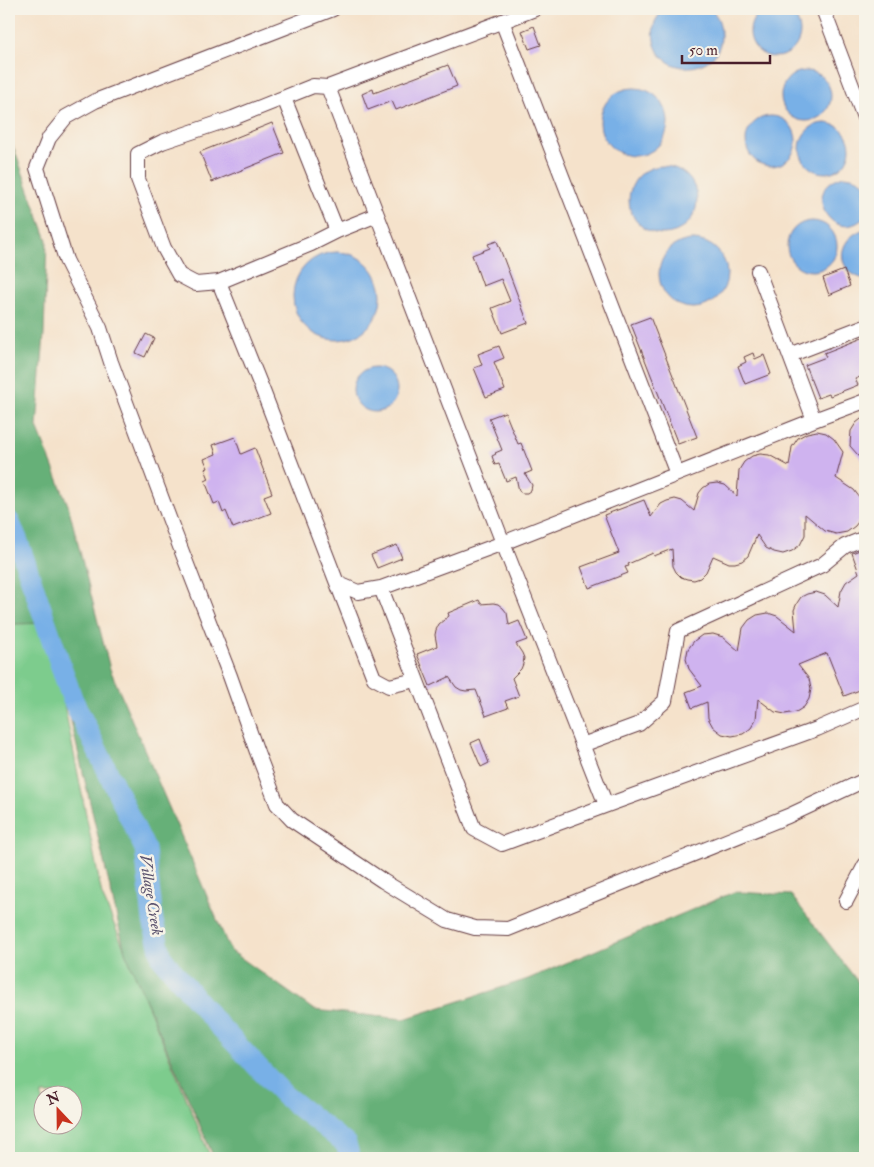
<svg xmlns="http://www.w3.org/2000/svg" width="874" height="1167" font-family="'IM FELL Double Pica',serif">
<style>
.green{fill:#7dcc8d;stroke:#64765c;fill-rule:evenodd}
.forest{fill:#66b078;stroke:#586852}
.water{fill:#78b0e7;stroke:#616889}
.lines{fill:none;stroke-linecap:round;stroke-linejoin:round}
.river{stroke:#78b0e7;stroke-width:21}
.building{fill:#cfb3ef}
.minor-casing{stroke:#643c43;stroke-width:16}
.minor{stroke:#fff;stroke-width:14}
.labels{text-anchor:middle;dominant-baseline:central;stroke-width:5;stroke-linejoin:round;paint-order:stroke}
.water-label{font-size:16px;font-style:italic;fill:#5a526d;stroke:#f7f3e8}
</style>
<rect width="100%" height="100%" fill="#f7f3e8"/>
<filter id="ink" filterUnits="userSpaceOnUse"><feTurbulence type="fractalNoise" baseFrequency=".02" numOctaves="2"/><feDisplacementMap in="SourceGraphic" scale="10" xChannelSelector="R" yChannelSelector="G"/><feConvolveMatrix kernelMatrix="1 2 1 2 8 2 1 2 1" color-interpolation-filters="sRGB"/></filter>
<filter id="wash" filterUnits="userSpaceOnUse"><feTurbulence type="fractalNoise" baseFrequency=".0096" numOctaves="4" result="noise"/><feDisplacementMap in="SourceGraphic" scale="20" xChannelSelector="R" yChannelSelector="G"/><feGaussianBlur stdDeviation="1.12" result="paint"/><feColorMatrix in="noise" values="0 0 0 0 0 0 0 0 0 0 0 0 0 0 0 0 0 1.4 0 .05"/><feComposite in="paint" operator="in"/></filter>
<g filter="url(#wash)">
<rect width="100%" height="100%" fill="#f5e2cb"/>
<path class="green" d="M48,623L102,895L211,1158H9V624ZM42,1094H72V1124H42Z"/>
<path class="forest" d="M9,135L47,240L44,334L37,427L68,505L110,669L230,950L314,1010L404,1019L528,979L734,892L791,895L865,991V1158H214L125,952L48,623L9,624Z"/>
<path class="water" d="M750 32a25 25 0 1 1 50 0a25 25 0 1 1-50 0Z
M664,9H710C719,16 721,25 721,36C721,73 663,80 654,41C653,35 653,28 655,22C657,17 661,13 664,9Z
M781 96a25 25 0 1 1 50 0a25 25 0 1 1-50 0Z
M600 122a34 34 0 1 1 68 0a34 34 0 1 1-68 0Z
M746 141a25 25 0 1 1 50 0a25 25 0 1 1-50 0Z
M800 148a25 25 0 1 1 50 0a25 25 0 1 1-50 0Z
M629 200a34 34 0 1 1 68 0a34 34 0 1 1-68 0Z
M844,176C853,177 858,178 865,184V217C833,248 798,188 844,176Z
M787 246a25 25 0 1 1 50 0a25 25 0 1 1-50 0Z
M865,229V279C835,273 835,238 865,229Z
M659 274a34 34 0 1 1 68 0a34 34 0 1 1-68 0Z
M293 296a44 44 0 1 1 88 0a44 44 0 1 1-88 0Z
M9,271L13,295L14,347L9,383Z
M353 390a22 22 0 1 1 44 0a22 22 0 1 1-44 0Z"/>
<g class="lines">
<path class="river" d="M9,521L17,539L72,698L145,849L153,921L162,958L210,1016L284,1095L346,1144L350,1158"/>
</g>
<g id="blocks">
<path class="building" d="M534,26L541,45L529,49L522,31Z
M448,65L457,86L396,110L392,101L368,110L362,94L373,89L374,93Z
M272,123L284,153L212,182L200,152Z
M497,241L528,323L502,333L492,308L510,301L501,279L483,286L472,255L490,248L488,244Z
M844,270L850,286L829,295L823,278Z
M650,317L697,437L678,444L631,324Z
M146,334L154,338L145,357L136,353Z
M865,337V375L855,379L858,385L830,396L829,394L818,398L805,365L826,357L824,353Z
M499,346L504,358L494,362L505,390L486,397L474,368L482,365L478,354Z
M753,353L755,359L764,355L771,374L745,384L738,366L746,362L744,357Z
M505,412L518,444L521,443L532,471L525,474L532,485L531,490L527,493H522L519,491L516,477L506,481L499,464L495,465L492,456L496,454L495,453L502,450L489,418Z
M865,416V463L850,446L851,431L856,423Z
M817,431L826,433L834,439L843,452L836,478L854,490L860,498L862,508L861,518L855,526L847,532L836,534L825,531L805,514V535L800,545L792,551L783,554L774,552L766,548L757,535L748,556L742,561L735,563H729L713,556L706,572L700,578L694,580L687,579L681,577L676,572L673,566L672,549L654,556L653,553L628,564L629,566L625,567L628,573L589,588L581,567L619,553L604,515L644,500L651,517L661,504L667,501L675,499L682,501L694,511L699,493L703,488L709,484L717,483L725,485L737,496L739,470L744,462L752,456L760,454L769,455L789,466L792,447L798,438L807,433Z
M235,437L241,454L255,448L272,493L264,496L271,513L233,528L226,511L223,513L219,502L214,504L205,481L209,479L205,469L208,468L204,459L216,454L213,445Z
M397,545L402,558L377,568L371,555Z
M865,548V688L844,696L827,653L798,665L809,679L811,689L809,699L804,707L796,712L785,714L775,712L758,699L756,719L751,728L743,734L732,736L722,734L713,727L708,718L707,702L692,708L686,692L702,686L689,669L686,659L688,649L694,641L702,635L713,634L723,637L739,651L743,628L749,620L757,615L768,613L777,616L796,631L794,610L797,603L801,597L807,594L816,592L825,595L838,607L841,591L846,582L859,573L852,553Z
M479,600L481,604L493,603L498,604L503,608L507,613L509,625L519,621L527,640L516,644L522,653L524,658L523,664L521,669L512,678L519,696L505,701L508,708L486,716L476,690L466,691L461,690L456,687L449,677L430,686L417,654L437,646L435,635L436,630L439,624L449,616L448,613Z
M480,739L489,763L481,767L471,743Z"/>
</g>
</g>
<g filter="url(#ink)">
<use href="#blocks" fill-opacity="0" stroke="#643c43" stroke-width="1"/>
<g class="lines">
<defs>
<path id="minor" d="M333,9L95,101L66,117L49,138L37,168L66,260L100,328L111,362L172,526L230,676L257,752L277,804L292,820L383,881L447,920L475,928L508,929L788,816L865,780
M535,9L328,87L503,543L606,805
M823,9L865,120
M502,21L677,474
M328,87L313,86L233,118L162,142L138,154V179L164,248L179,275L196,284L219,282L263,391L337,583L358,592L381,588
M337,231L377,215
M758,271L814,420
M219,282L311,244L337,231L284,98
M790,355L865,326
M865,401L814,420L503,543L381,588L474,829L502,844L610,804L817,729L865,708
M337,583L374,678L389,686L416,680
M582,745L639,724L665,701L678,631L822,565L845,546L865,538
M846,901L865,865"/>
</defs>
<use href="#minor" class="minor-casing"/>
<use href="#minor" class="minor"/>
</g>
</g>
<g class="labels">
<g class="water-label">
<text transform="translate(151 895) rotate(81)">Village Creek</text>
</g>
</g>
<rect width="874" height="1167" fill="none" stroke="#f7f3e8" stroke-width="30"/>
<g transform="translate(58 1110) rotate(338)"><circle r="24" fill="#f7f3e8" stroke="#b29e9c"/>
<path d="M0-4L9 19L0 12L-9 19Z" fill="#c8321e"/>
<text y="-8" font-size="14" font-weight="bold" text-anchor="middle" fill="#4a1f2b">N</text>
</g>
<path d="M682 55v8h88v-8" fill="none" stroke="#4a1f2b" stroke-width="2.5"/>
<text x="689" y="55" font-size="15" fill="#4a1f2b" stroke="#f7f3e8" stroke-width="4" paint-order="stroke">50 m</text>
</svg>
